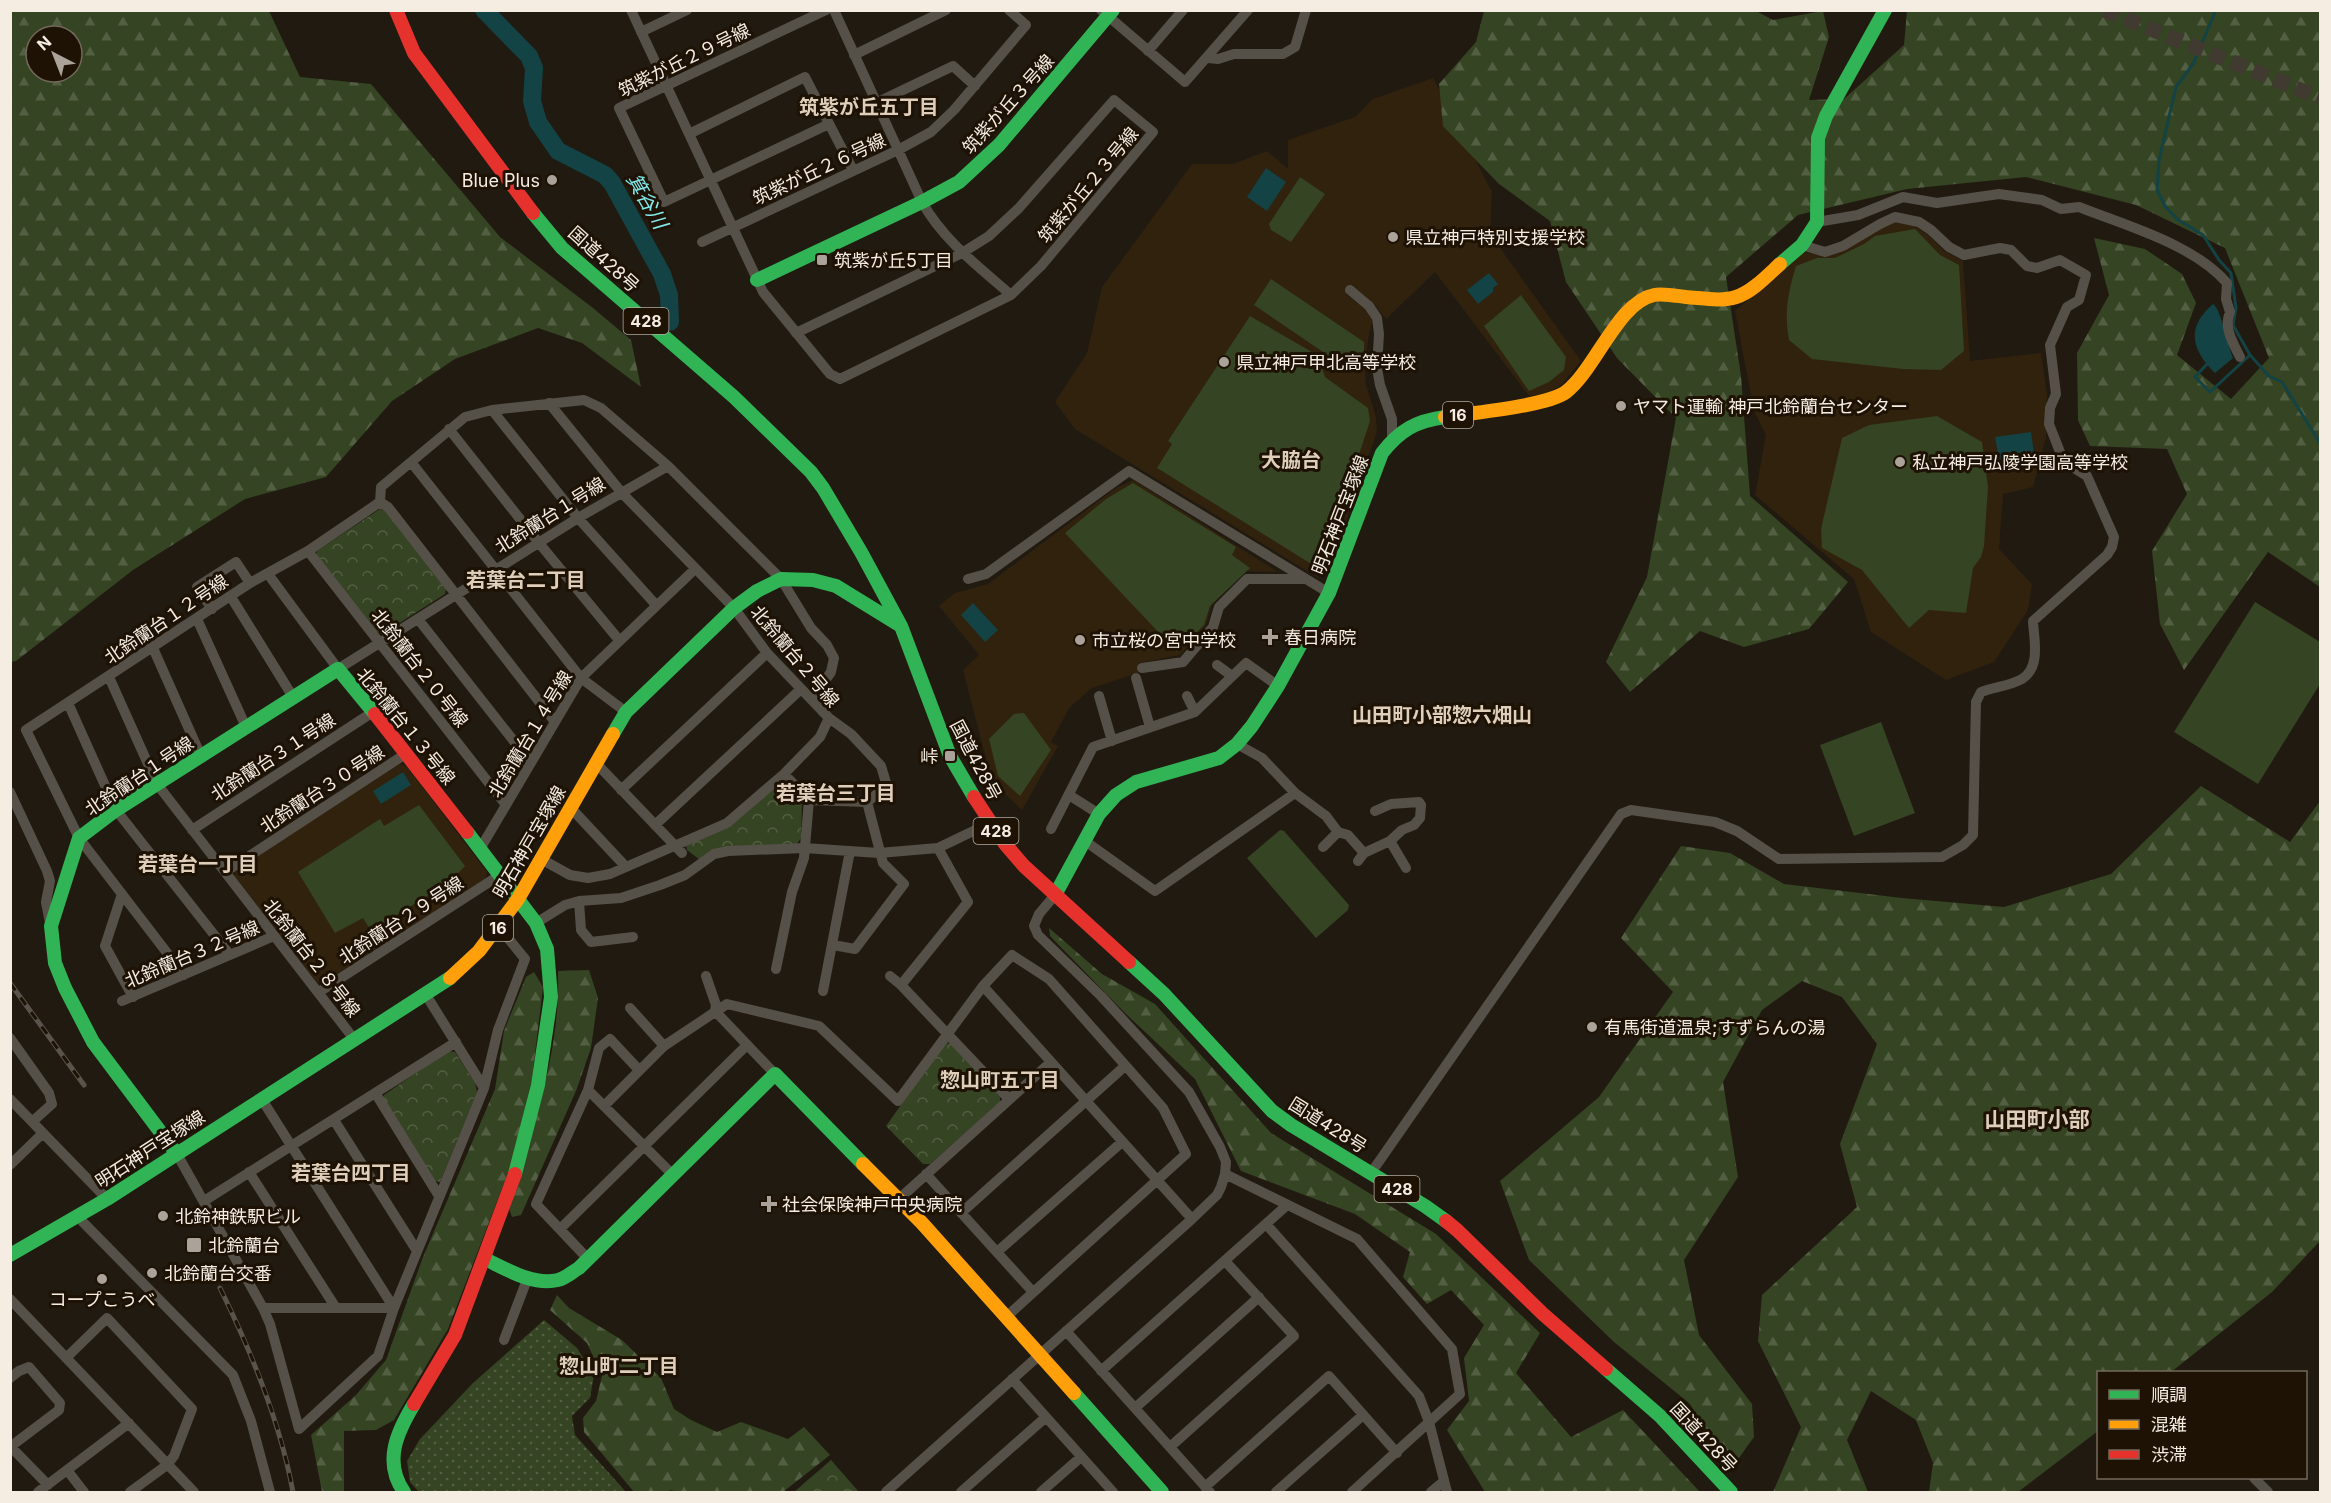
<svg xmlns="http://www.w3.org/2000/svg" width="2331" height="1503" font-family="Inter,'Noto Sans JP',sans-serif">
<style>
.built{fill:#31220e}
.grass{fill:url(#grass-dots)}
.forest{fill:url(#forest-firs);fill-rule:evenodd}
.park{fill:url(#park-crowns)}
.pitch{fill:#354422}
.water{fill:#134344}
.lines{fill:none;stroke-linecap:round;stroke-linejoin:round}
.stream{stroke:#134344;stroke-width:3}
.river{stroke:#134344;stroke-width:18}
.secondary-tunnel{stroke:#413a30;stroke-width:15;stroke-dasharray:15 8;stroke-linecap:butt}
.street{stroke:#555048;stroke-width:10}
.fast{stroke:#30b455;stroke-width:14}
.slow{stroke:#ff9f0a;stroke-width:14}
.jam{stroke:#e5322d;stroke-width:14}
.rail-casing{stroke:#58544c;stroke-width:5}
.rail{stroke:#1d1203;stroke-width:3;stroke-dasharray:9;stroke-linecap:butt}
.poi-dot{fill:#aba299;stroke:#1d1203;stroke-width:2}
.labels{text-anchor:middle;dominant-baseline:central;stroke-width:6;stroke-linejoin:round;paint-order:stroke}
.shield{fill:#1d1203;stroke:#b4ab9f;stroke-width:1.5}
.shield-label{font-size:16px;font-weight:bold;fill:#f5ece2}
.street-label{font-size:18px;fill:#f5ece2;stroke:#1d1203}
.poi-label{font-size:18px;fill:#f5ece2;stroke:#1d1203;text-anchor:start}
.neighbourhood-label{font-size:20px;font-weight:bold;fill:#deceba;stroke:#1d1203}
.water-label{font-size:20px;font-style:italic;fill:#83ebee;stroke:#1d1203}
.quarter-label{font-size:21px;font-weight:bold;fill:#deceba;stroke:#1d1203}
</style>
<defs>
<pattern id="grass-dots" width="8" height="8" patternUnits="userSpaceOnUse" patternTransform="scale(1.5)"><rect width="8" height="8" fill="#354422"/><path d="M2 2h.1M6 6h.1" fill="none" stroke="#535f42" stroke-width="1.8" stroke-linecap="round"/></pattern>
<pattern id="forest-firs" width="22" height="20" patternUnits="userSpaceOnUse" patternTransform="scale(1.5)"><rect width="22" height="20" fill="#354422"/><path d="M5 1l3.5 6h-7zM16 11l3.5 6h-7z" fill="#535f42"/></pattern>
<pattern id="park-crowns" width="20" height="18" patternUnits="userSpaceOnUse" patternTransform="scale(1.5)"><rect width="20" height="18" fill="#354422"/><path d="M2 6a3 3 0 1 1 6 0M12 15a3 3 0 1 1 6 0" fill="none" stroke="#535f42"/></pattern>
</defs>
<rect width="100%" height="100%" fill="#211a11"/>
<path class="built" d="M1433,78L1492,192L1490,234L1581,361L1560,386L1546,394L1529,396L1435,272L1386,319L1375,305L1352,285L1346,294L1366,310L1372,321L1368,340L1365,371L1366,385L1376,417L1377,432L1327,574L1317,577L1075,429L1055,402L1087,353L1102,287L1192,164H1233L1267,151L1288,169V140L1355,117L1373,99Z
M1896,222L1915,226L1927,234L1944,251L1963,261L1970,361L2041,353L2047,394L2046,437L2033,487L2003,494L1999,549L2032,584L2028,610L1994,662L1946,680L1871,632L1854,579L1755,495L1766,435L1754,411L1735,311L1803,252L1826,256L1846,250L1882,227Z
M1133,480L1278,572L1246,571L1212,604L1206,625L1180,655L1139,663L1141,672L1092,688L1070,707L1051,742L1058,746L1022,810L992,782L963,670L979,655L939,606L955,593L988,584L1116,488Z
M400,764L407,767L487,872L485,879L323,983L317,982L234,876L237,869Z"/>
<path class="grass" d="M544,1320L577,1348L594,1375L590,1398L572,1416L575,1435L626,1492H419L410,1482L407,1461L420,1439L473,1383Z"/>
<path class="forest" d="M11,10L269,11L300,77L371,84L500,237L593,308L631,340L641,387L582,343L538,328L455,359L392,401L326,477L245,499L133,570L16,661L11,662ZM36,36H72V72H36Z
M1754,10L1773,20L1823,11L1829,37L1809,100L1844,99L1904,45L1907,11H2320V587L2268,552L2184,670L2160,624L2152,551L2187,494L2167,449L2090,446L2078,420L2077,353L2109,295L2094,238L2145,249L2182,274L2196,303L2177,355L2231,399L2269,358L2225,248L2136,205L2026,177L1907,189L1798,215L1726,277L1741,376L1750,496L1848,582L1809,629L1744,647L1700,631L1630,692L1606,662L1647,577L1676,418L1617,358L1566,282L1550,221L1499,184L1443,126L1439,84L1476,42L1484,11Z
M2201,786L2290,842L2320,801V1241L2272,1292L2171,1372H2098V1431L2018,1492H1929L1933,1463L1916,1420L1871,1391L1847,1440L1868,1492H1773L1801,1427L1758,1341L1762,1295L1857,1207L1840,1144L1877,1044L1842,997L1802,981L1762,1010L1723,1082L1738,1177L1684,1260L1699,1335L1752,1404L1754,1437L1736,1462L1723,1454L1689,1403L1614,1342L1529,1260L1500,1181L1599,1097L1673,992L1621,938L1681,846L1730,853L1784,884L1902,898L2004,907L2111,874Z
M1049,928L1102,974L1155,1004L1271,1133L1436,1234L1540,1333L1516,1373L1571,1437L1623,1410L1700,1492H1485L1447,1430L1469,1401L1464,1358L1484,1325L1451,1290L1427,1304L1403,1277L1410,1252L1355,1214L1241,1171L1195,1079L1125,1013L1050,936Z
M589,970L598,998L591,1048L576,1091L521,1215L512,1217L509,1208C532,1131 561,1052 558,971Z
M534,972L543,987L532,1079L511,1165L448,1329L394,1420L376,1430L344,1431V1492H322L311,1435L356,1395L386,1360L423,1257L495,1089L504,1031L526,977Z
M557,1295L569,1308L622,1340L661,1378L674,1409L691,1420L717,1432L741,1422L788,1439L804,1427L830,1455L783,1492H674L672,1490L666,1492H634L584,1432L583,1418L596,1401L602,1376L587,1343L550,1310Z"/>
<path class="park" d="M380,509L386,510L446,588L445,594L382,634L375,631L316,555L317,551Z
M781,783H786L802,803L801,838L796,845L700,860L687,850L686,846Z
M945,1043L953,1044L1000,1097V1102L930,1164H923L886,1126Z
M448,1051L455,1052L475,1083L477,1092L440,1182L435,1181L383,1099L384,1095Z
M831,1460L859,1492H794Z"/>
<path class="pitch" d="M1300,177L1325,194L1291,242L1271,230L1269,224Z
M1915,229L1940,255L1959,265L1964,351L1941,370L1903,369L1812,359L1789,340C1784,313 1788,292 1796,266L1817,258H1835L1864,244L1875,236Z
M1271,279L1364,342V353L1351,371L1254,305Z
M1521,295L1566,357L1564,370L1549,382L1529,391L1484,326Z
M1250,316L1317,355L1325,377L1368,408L1370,421L1321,570L1157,468L1172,444L1168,441Z
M1937,416L1982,442L1988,487L1984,546L1981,557L1973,568L1966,613L1929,610L1909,628L1862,570L1822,548L1821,529L1842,438L1869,425Z
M1133,483L1236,547L1232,555L1250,568L1210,606L1204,625L1177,652L1065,533L1106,499Z
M2255,602L2320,642V684L2258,784L2174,732Z
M1024,713L1051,750L1020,796L998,776L989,739L1014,714Z
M1881,722L1915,813L1854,836L1820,745Z
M419,805L465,866L448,883L371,931L363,918L335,933L298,872L380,819L384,826Z
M1280,830L1284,831L1349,905L1348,910L1316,938L1247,858Z"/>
<path class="water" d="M1266,168L1286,182L1267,211L1247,197Z
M1489,273L1498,284L1493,288V292L1478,304L1467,290Z
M2213,304C2221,309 2228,346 2233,358L2215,373C2192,350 2185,328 2213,304Z
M2031,432L2034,454L1999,459L1995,437Z
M973,603L998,630L985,642L961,615Z
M403,772L411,785L381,804L373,791Z"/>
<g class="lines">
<path class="stream" d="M2216,10L2193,64L2176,87L2159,160L2157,190L2165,206L2177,219L2203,235L2219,260L2231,273L2236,308L2233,325L2250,355
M2208,363L2195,377L2210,392L2250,355L2269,376L2282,382L2320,443"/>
<path class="river" d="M484,10L529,56L534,68L532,101L538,122L558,151L605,175L612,183L662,274L669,295L670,322"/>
<path class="secondary-tunnel" d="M2104,10L2320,98"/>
<path class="street" d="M631,10L763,292L830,374L840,379L1011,295L1041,266L1153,132L1114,100L1019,208L989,236L962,253L796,333
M826,10L619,108L664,202L829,124
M834,10L922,202C944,241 978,266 1011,295
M1101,10L1185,82L1248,10
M641,32L687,10
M1148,51L1183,10
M854,55L946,10
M1208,58L1218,59L1234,54H1283L1295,47L1306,10
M876,103L953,66L975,86
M689,134L805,77L853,170
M1817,222L1858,215L1903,197L1937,203L1999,194L2042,200L2061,209L2079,207C2127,226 2193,244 2227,283L2226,299L2230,312C2223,327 2233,343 2240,357
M702,242L898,150L931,132L954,110L1026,25L1009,10
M1350,290L1369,306L1377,318L1379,334L1377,368L1380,385L1392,419V440
M492,410L578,518L656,605
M449,429L539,543L619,640
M380,502L388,507L555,722
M308,551L506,805
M268,574L338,669L578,518L668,466L781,579L811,628L827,645L834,658L831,672L812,699
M968,579L986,574L1129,471L1329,593
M231,597L293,697
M212,609L197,587L236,562L250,583
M197,619L246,727
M418,619L531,763
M153,648L201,756
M1217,665L1232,676
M1142,668L1183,662L1213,627L1219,607L1247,579H1305
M109,677L157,784L354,1039
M1136,678L1150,727
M1099,696L1112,741
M1187,696L1195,712
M68,703L116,810L230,955
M626,712L581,678L411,462L465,417L492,410L584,400L601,408L668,466
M1237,744L1262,758L1295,793L1326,816L1338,832L1348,835L1364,853
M596,763L682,853
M784,774L809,800L867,802L887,786L881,766L851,734L829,718
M621,790L767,653
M10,792L47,871L50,881L46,902L50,923
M1069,795L1099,814
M570,807L626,867
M655,825L801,689
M1051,829L1093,747L1195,712L1246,663L1278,686
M192,830L373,712
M1085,841L1155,891L1295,793
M1390,841L1406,868
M1323,847L1338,832
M938,848L968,902L901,985L1009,1099
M480,849L581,678L695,569
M541,859L570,875L588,878L610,874L727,823L784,774L820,737L829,718L767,653L734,608L621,492L549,403
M1358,861L1364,853L1390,841L1402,830L1414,825L1420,818L1421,805L1419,802L1391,804L1375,811
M225,872L407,753
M122,894L105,946L133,997
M579,901L581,930L591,942L633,937
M536,923L565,905L579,901L621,898L660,885L685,875L714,854L728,851L804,848L879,853L938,848L990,823
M833,945L855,949L904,884L883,863L867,802
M776,969L792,892L804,858L809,800
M184,975L79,838L26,730L250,583L308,551L380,502L381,487L411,462
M706,976L716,1005L715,1011L775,1074
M890,976L901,985
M983,986L1192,1219
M823,991L850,851
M319,992L500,875
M122,1001L274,936
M630,1008L664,1046
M10,1038L49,1093L52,1104L33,1121
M484,1088L498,1030L525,959L499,927
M588,1090L672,1174
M376,1094L439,1196
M261,1098L394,1308L378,1356L299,1429L270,1324L263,1308
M10,1099L107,1199
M605,1105L664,1046L727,1004L819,1026L898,1101L983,986L1012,955L1049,979L1163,1108L1186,1154L1006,1317
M334,1120L417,1251
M177,1154L263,1308H394L484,1088L426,995
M10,1165L43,1133
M249,1172L336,1308
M1371,1173L1621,814L1631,810L1715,822L1737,831L1779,859L1942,857L1963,845L1973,835L1976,702L1981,692C1993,687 2010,686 2022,679C2041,667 2034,640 2033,621L2107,555L2112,547L2114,537L2087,476L2064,462L2049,424L2050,408L2056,394L2050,345L2067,307L2079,300L2086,275L2060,260L2037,268L2027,266L2011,250L2000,248L1964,255L1949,247L1931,230L1919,222L1895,217L1880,224L1843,246L1825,252L1802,245
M926,1174L1033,1292
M1225,1174L1357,1239L1452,1349L1460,1394L1352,1492
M899,1199L1051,1062
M204,1201L456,1042
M961,1213L1125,1066
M77,1216L233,1375L251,1421L270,1492
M1266,1224L1419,1396L1429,1422L1447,1492
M560,1229L747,1045
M997,1252L1122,1142
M588,1259L536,1204L588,1090L599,1048L610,1039L639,1070
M10,1299L194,1492
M1066,1331L1210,1492
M504,1340L528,1277
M66,1358L107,1318L192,1409L174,1456L167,1465L130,1492
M1101,1371L1286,1206
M10,1378L19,1371L29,1367L60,1403L59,1410L10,1447
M1012,1379L1113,1492
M1135,1408L1259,1297
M10,1446L48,1485
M1170,1447L1294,1336L1225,1261
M67,1470L84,1492
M2254,1478L2268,1492
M1205,1487L1329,1376L1397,1453
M38,1492L129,1423
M886,1492L1192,1219L1217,1195L1221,1187L1225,1174L1226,1162L1220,1147L1189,1092L1101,996L1038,935L1034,926L1039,914L1055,895
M961,1492L1046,1417
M1041,1492L1081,1457
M1276,1492L1363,1415
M1431,1492L1444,1481"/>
<path class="fast" d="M533,213L562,248L734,397L811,472L823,488L861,552L901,626L950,756L974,797
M1780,264L1802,245L1817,222L1818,138L1826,116L1885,10
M757,280L922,202L959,182L999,145L1113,10
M613,734L626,712L734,608L757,591L781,579L813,580L836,586L901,626
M467,832L536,923L547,949L551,997L538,1085L515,1174
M1055,895L1099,814L1116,795L1136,782L1219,758L1237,744L1252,726L1278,686L1329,593L1382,453C1400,430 1416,421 1445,417
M1129,962L1164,994L1272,1111L1291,1125L1425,1206L1446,1221
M177,1154L93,1042L65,988L55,963L51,926L79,838L116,810L338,669L375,714
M10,1255L107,1199L450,978
M485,1259C506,1269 533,1286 558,1280C566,1278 572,1272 579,1268L775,1074L863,1164
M1606,1369L1660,1416L1731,1492
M1074,1393L1162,1492
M404,1492C383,1462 397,1432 414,1404"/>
<path class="slow" d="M1445,417C1472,413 1547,406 1566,392C1595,370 1618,302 1654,295C1663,293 1677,296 1686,297C1702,298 1721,302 1736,297C1752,292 1768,275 1780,264
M450,978L479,951L518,899L613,734
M863,1164L922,1223L1074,1393"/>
<path class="jam" d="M396,10L414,53L533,213
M375,714L467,832
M974,797L1005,844L1024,866L1129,962
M1446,1221L1457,1230L1543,1314L1606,1369
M414,1404L455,1335L515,1174"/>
<defs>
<path id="rail" d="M10,983L84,1085
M220,1288C252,1353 280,1421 293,1492"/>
</defs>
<use href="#rail" class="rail-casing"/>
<use href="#rail" class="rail"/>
</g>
<g class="poi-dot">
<circle cx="552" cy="180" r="6"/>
<circle cx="1393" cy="237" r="6"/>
<rect x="816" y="254" width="12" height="12" rx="3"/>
<circle cx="1224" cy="362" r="6"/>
<circle cx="1621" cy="406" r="6"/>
<circle cx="1900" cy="462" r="6"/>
<path d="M1267 628h6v6h6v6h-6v6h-6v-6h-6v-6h6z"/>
<circle cx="1080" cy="640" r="6"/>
<rect x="944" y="750" width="12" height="12" rx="3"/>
<circle cx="1592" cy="1027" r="6"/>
<path d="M766 1195h6v6h6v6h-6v6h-6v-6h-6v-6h6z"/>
<circle cx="163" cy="1216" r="6"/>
<rect x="186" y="1237" width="16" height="16" rx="3"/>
<circle cx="152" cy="1273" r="6"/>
<circle cx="102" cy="1279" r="6"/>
</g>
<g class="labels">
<g class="shield">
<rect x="623.5" y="308" width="45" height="26" rx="4.5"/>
<rect x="1443" y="402" width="30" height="26" rx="4.5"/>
<rect x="973.5" y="818" width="45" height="26" rx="4.5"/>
<rect x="483" y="915" width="30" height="26" rx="4.5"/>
<rect x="1374.5" y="1176" width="45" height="26" rx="4.5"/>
</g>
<g class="shield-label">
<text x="646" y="321">428</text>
<text x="1458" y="415">16</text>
<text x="996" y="831">428</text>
<text x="498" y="928">16</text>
<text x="1397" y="1189">428</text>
</g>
<g class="street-label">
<text transform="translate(684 60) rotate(-26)">筑紫が丘２９号線</text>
<text transform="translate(1008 104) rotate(-48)">筑紫が丘３号線</text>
<text transform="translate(819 169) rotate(-25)">筑紫が丘２６号線</text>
<text transform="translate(1088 185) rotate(-50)">筑紫が丘２３号線</text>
<text transform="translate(604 259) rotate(42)">国道428号</text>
<text transform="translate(550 515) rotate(-32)">北鈴蘭台１号線</text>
<text transform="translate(1340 515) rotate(-69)">明石神戸宝塚線</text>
<text transform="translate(166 619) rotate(-34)">北鈴蘭台１２号線</text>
<text transform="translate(795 656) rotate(50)">北鈴蘭台２号線</text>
<text transform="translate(420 668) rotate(52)">北鈴蘭台２０号線</text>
<text transform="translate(406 726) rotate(51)">北鈴蘭台１３号線</text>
<text transform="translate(530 734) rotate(-59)">北鈴蘭台１４号線</text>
<text transform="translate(273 757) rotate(-33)">北鈴蘭台３１号線</text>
<text transform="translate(976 760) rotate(62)">国道428号</text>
<text transform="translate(139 776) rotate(-34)">北鈴蘭台１号線</text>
<text transform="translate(322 789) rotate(-33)">北鈴蘭台３０号線</text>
<text transform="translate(529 842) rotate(-60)">明石神戸宝塚線</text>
<text transform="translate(401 920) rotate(-33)">北鈴蘭台２９号線</text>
<text transform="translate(192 954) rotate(-23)">北鈴蘭台３２号線</text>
<text transform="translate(312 958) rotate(52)">北鈴蘭台２８号線</text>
<text transform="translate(1328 1125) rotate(32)">国道428号</text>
<text transform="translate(150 1149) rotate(-33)">明石神戸宝塚線</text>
<text transform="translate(1704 1437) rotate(47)">国道428号</text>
</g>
<g class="poi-label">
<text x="540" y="180" text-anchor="end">Blue Plus</text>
<text x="1405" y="237">県立神戸特別支援学校</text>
<text x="834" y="260">筑紫が丘5丁目</text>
<text x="1236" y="362">県立神戸甲北高等学校</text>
<text x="1633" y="406">ヤマト運輸 神戸北鈴蘭台センター</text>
<text x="1912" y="462">私立神戸弘陵学園高等学校</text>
<text x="1284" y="637">春日病院</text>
<text x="1092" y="640">市立桜の宮中学校</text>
<text x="938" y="756" text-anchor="end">峠</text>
<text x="1604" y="1027">有馬街道温泉;すずらんの湯</text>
<text x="782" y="1204">社会保険神戸中央病院</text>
<text x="175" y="1216">北鈴神鉄駅ビル</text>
<text x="208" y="1245">北鈴蘭台</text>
<text x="164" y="1273">北鈴蘭台交番</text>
<text x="102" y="1299" text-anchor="middle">コープこうべ</text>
</g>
<g class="neighbourhood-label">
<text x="869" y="107">筑紫が丘五丁目</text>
<text x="1291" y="460">大脇台</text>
<text x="526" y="580">若葉台二丁目</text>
<text x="1442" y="715">山田町小部惣六畑山</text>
<text x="836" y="793">若葉台三丁目</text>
<text x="198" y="864">若葉台一丁目</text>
<text x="1000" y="1080">惣山町五丁目</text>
<text x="351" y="1173">若葉台四丁目</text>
<text x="619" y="1366">惣山町二丁目</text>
</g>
<g class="water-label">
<text transform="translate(647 201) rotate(60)">箕谷川</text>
</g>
<g class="quarter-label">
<text x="2037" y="1119">山田町小部</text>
</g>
</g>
<rect width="2331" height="1503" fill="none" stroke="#f5ece2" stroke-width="24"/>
<rect x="2097" y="1371" width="210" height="108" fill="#1d1203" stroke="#73695c" stroke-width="1.5"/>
<rect x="2109" y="1390" width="30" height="9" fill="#30b455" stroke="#73695c" stroke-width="1.5"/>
<text x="2151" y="1401" font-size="18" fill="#f5ece2">順調</text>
<rect x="2109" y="1420" width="30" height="9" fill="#ff9f0a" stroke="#73695c" stroke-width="1.5"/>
<text x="2151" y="1431" font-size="18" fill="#f5ece2">混雑</text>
<rect x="2109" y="1450" width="30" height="9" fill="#e5322d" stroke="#73695c" stroke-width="1.5"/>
<text x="2151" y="1461" font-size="18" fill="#f5ece2">渋滞</text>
<g transform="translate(54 54) rotate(318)"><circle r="28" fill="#1d1203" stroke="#73695c" stroke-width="1.5"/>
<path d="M0-4.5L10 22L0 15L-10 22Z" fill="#aba299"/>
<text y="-9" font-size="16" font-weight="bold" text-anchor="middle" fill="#f5ece2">N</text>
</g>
</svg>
